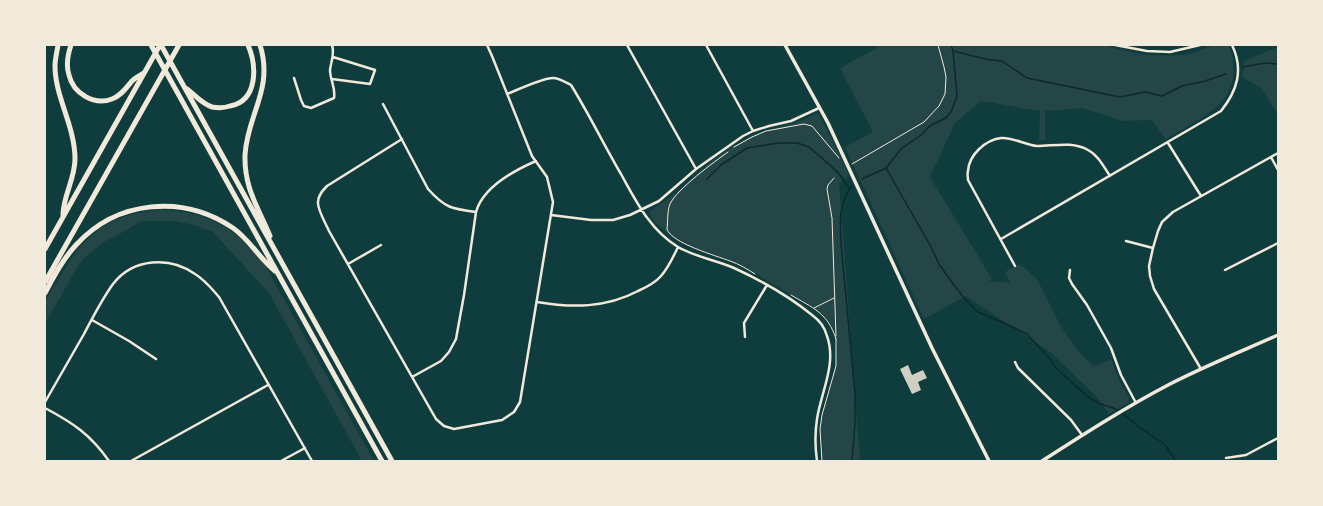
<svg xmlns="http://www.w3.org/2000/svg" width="1323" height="506" font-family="Ubuntu,sans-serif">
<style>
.green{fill:#244646}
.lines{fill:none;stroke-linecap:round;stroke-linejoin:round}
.stream{stroke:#0a2a2b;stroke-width:1.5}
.building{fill:#cfcfc3}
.path{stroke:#f1e9da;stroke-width:1}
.minor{stroke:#f1e9da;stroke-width:2.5}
.tertiary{stroke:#f1e9da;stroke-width:3.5}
.motorway{stroke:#f1e9da;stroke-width:5}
</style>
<rect width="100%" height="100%" fill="#0f3d3e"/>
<path class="green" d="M882,45H1103C1132,54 1162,59 1193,53C1200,51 1206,47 1213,46C1218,44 1224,45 1229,45C1248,101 1206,115 1166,139L1152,120L1123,121L1082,108L1045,111V140L1039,141L1040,111L981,101L955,123L930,177L992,279L989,281L1010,283L1005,272L1020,264L1037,279L1060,325L1079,352L1094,367L1111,359L1120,382L1129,397L1128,403L1109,414L1097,397L1050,352L966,296L924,319L845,147L873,132L840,68Z
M1278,47V115L1261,88L1243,78L1244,61Z
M815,114H819L838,152L849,176L839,183L860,461H822C820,446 819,431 822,416C828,388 845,359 834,330C832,327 830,323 828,320C815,306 796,297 780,288C767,281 754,272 741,265C712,251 680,248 657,224C654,220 650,217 649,212C656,206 665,202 672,196C696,176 718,152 747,138C769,127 794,126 815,114Z
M157,210C206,210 237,228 266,267L374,461H362L269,293L213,232L194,225L175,221H141L127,230L104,242L86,256L79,264L45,324C45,318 43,309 45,303C47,295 58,281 62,273C86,233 110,215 157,210Z"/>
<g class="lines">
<path class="stream" d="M953,51L985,59L1002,61L1027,78L1120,97L1145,92L1162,96L1182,86L1205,81L1226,74
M1243,67L1265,63L1278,64
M886,168L931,247L939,264L948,277L964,298L978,312L1004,323L1027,334L1050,359L1055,367L1087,396L1098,403L1113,408L1121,412L1139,427L1160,441L1165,445L1176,461
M707,179L721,165L747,148L778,143H797L809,147L831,166L840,175L849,188
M862,179L886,168L901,149L921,135L931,125L946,118L951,112L957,96L953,51L951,45
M852,186C838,205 840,221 841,244L855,393V423L852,461"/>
</g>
<path class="building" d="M908,365L912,375L923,370L927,378L918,382L921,390L912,394L900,369Z"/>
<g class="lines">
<path class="path" d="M734,147L752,137L766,131L804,124L812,126L839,158
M728,152C714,162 677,189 670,204C667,211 668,222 667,229C671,243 717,256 730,261C739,264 747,269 755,274
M852,164L924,122L939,106L945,94L946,77L944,67L938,45
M834,178L828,185L827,189L832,218L836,336
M791,295C813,308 828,313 836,339
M814,308L834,298
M822,461L820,429L822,415L836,366V339"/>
<path class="minor" d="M627,45L696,169
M706,45L753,131
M1115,45L1147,51L1170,52L1200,45
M294,78L301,100L304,106L311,108L334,98C336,88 330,80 330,70C331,61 335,54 332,45
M332,79L370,84L375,70L333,57
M507,94C517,90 543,78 553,78C559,78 565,82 571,85C589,114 604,145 621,174C636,201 650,230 678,247C695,257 716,260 734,268C760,280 790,297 812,315C819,320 825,328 827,336C837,364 821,392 817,419C815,432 815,447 817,461
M383,104L428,189C445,208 452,209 476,212
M402,139L327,186C323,190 318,195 318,202C317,209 326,224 329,231L436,419L444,426L454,429L502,420L514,412L520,402L553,202L547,177L532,156L492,56L487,45
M1168,143L1201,196
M1271,157L1278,170
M551,215L591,220H613L630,215L659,201L696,169L743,136L753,131L769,126L791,121L819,108
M1001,239L1221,111C1237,91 1244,70 1232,45
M1126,241L1153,248
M348,264L381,245
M1015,266L968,180C968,177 967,174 968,171C969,155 985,140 1001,138C1013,137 1025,145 1037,146C1054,146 1072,141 1088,150C1098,155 1104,167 1110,176
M1070,270L1069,278L1072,284L1087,305L1111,348L1121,375L1136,403
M1225,270L1278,243
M537,302C572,308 606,308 638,291C647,287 655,283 661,276C669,267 673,257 678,247
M92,320L129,341L156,359
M745,337L744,323L767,285
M1015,362L1018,368L1071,420L1082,435
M1201,369L1154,289L1150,276L1149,266L1153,248L1158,231L1162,222L1173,212L1278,153
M412,377L441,361L449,352L456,339L464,295L476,212C483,187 513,171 536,161
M45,402C58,379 71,357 84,334C93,317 102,299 113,284C133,258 170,256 195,274C205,280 212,289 219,297L312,461
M45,408C73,423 90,434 109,461
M1226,458L1246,455L1278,438
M131,461L268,385
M281,461L305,448"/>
<path class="tertiary" d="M785,45L828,123L932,348L989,461
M1042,461C1084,434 1126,407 1170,384C1205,366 1242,351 1278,335"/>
<path class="motorway" d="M58,45C57,52 55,59 55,66C55,97 75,126 75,159C75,179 63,196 63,215
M71,45C68,54 66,66 69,75C73,93 94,106 112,99C121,96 126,88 132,81C135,78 139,76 142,74
M151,45L382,461
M161,45L392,461
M260,45C274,89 247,115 245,155C244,188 258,207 270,236
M187,89C195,95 202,104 212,107C218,108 224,108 230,106C258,101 257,66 248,45
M45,249L160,45
M45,282L179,45
M45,293C54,276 63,259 76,245C117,200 183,194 233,228C250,240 259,258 275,271"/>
</g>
<rect width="1323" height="506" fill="none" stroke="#f1e9da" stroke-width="92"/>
</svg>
